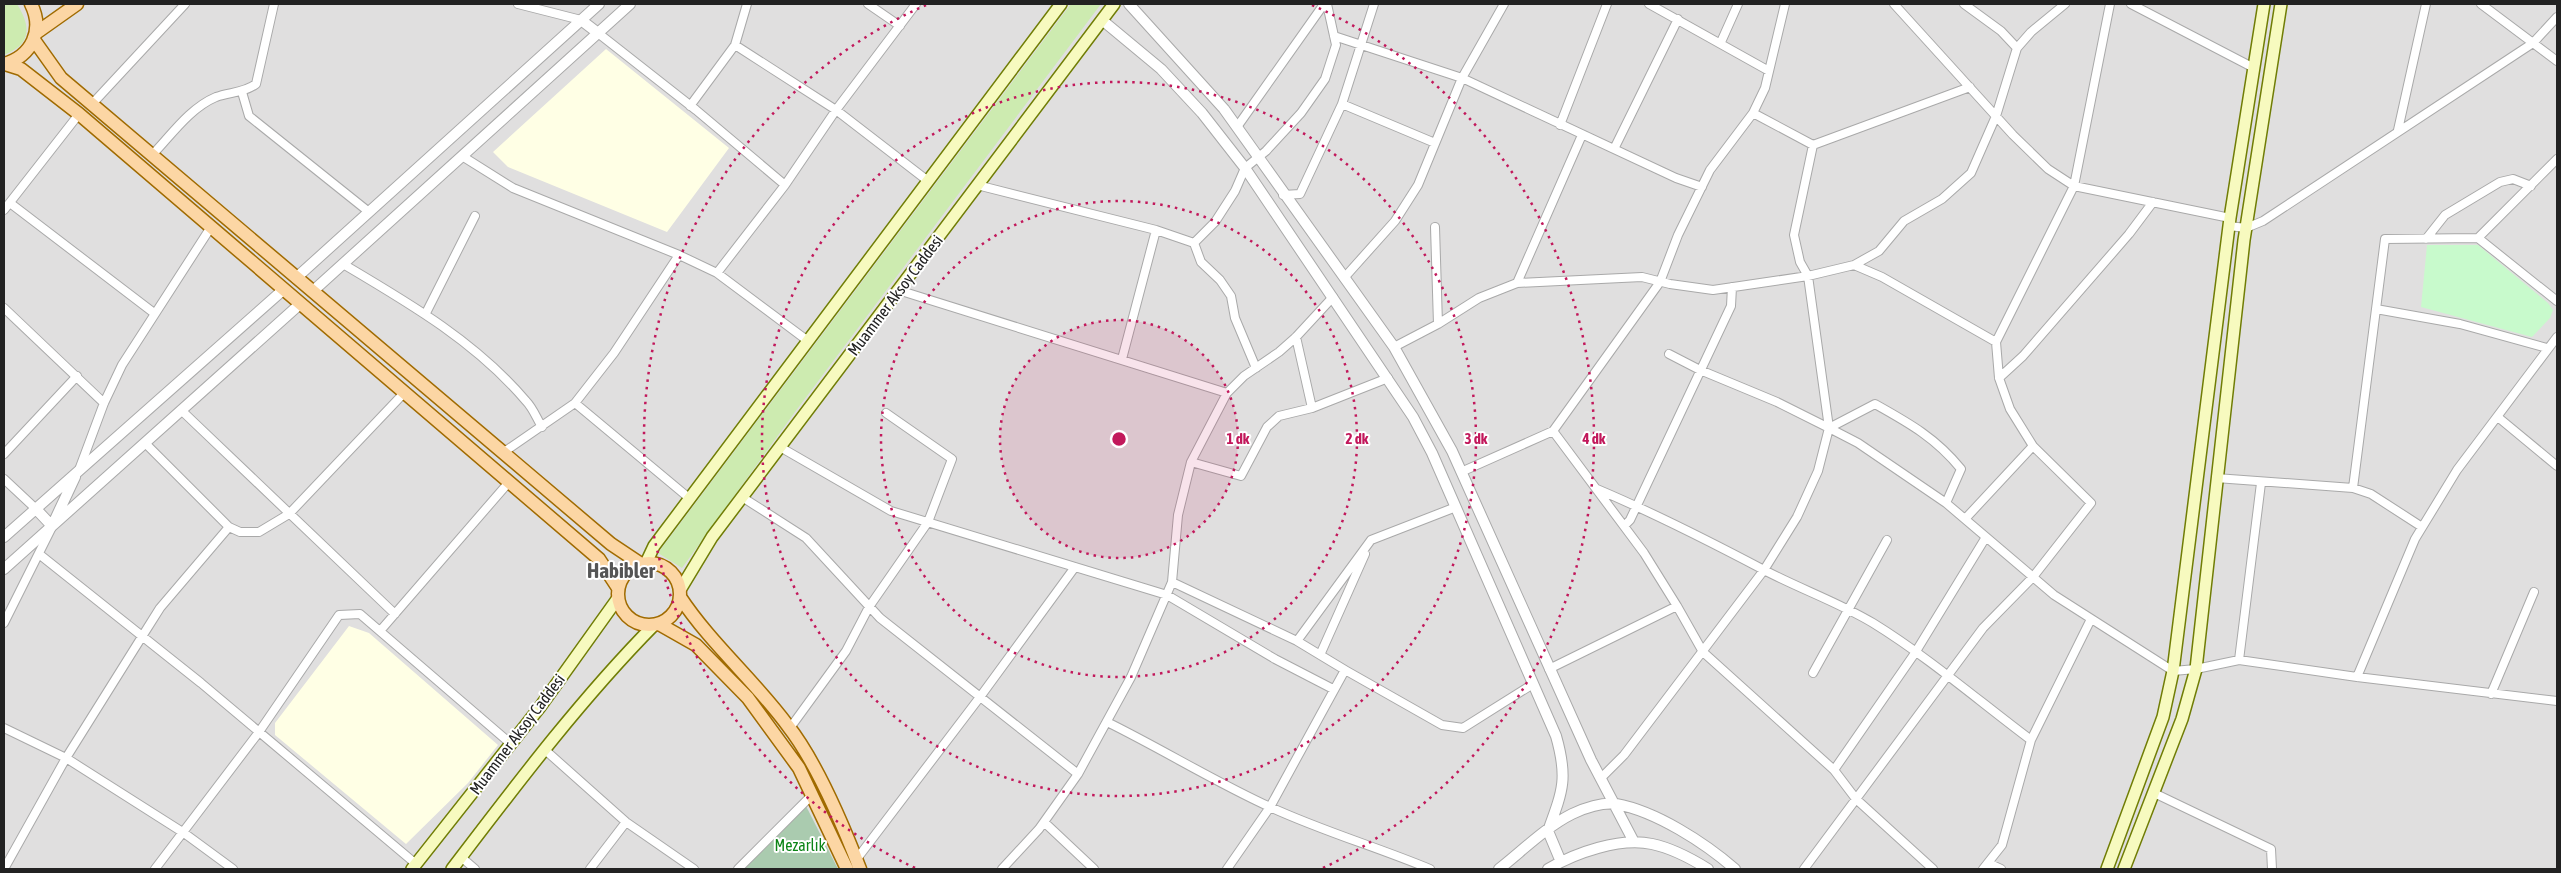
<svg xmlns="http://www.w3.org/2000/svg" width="2561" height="873" font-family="'Asap Condensed',sans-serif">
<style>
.residential{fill:#e0dfdf}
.education{fill:#ffffe5}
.grass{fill:#cdebb0}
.cemetery{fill:#aacbaf}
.park{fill:#c8facc}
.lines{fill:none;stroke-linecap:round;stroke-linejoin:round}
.minor-casing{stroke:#a9a9a9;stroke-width:10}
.tertiary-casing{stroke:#a9a9a9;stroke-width:12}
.secondary-casing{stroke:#707d05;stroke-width:14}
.primary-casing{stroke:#a06b00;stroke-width:15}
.minor{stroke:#fff;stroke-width:8}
.tertiary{stroke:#fff;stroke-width:10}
.secondary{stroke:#f7fabf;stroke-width:11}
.primary{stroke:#fcd6a4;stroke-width:12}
.ring{fill:none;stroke:#c2185b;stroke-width:2.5;stroke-dasharray:2.5 5}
.labels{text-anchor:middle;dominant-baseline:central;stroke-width:4;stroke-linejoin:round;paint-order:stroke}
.street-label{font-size:16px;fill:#222;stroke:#fff}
.park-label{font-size:16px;fill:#0c8416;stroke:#fff}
.district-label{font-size:21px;font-weight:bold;fill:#555;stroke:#fff}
.centre{fill:#c2185b;stroke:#fff;stroke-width:2.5}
.ring-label{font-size:15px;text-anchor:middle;font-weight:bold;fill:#c2185b;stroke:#fff;stroke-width:4;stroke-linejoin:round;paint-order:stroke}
</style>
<rect width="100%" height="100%" fill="#f2efe9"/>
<path class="residential" d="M4,4H2557V869H4Z"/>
<path class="education" d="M606,49L729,148L667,232L508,167L493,152Z
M349,626L369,633L498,745L468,783L406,844L275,735V723Z"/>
<path class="grass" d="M4,4H17C31,26 32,44 4,55Z
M1071,4H1101L795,412L682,568L658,553Z"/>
<path class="cemetery" d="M806,806L838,869H742Z"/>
<path class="park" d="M2427,245H2478L2548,303L2553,310L2550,318L2532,337L2421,307Z"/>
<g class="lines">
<defs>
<path id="minor" d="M518,4L581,20
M868,4L900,26
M1649,4L1769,71
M1894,4L2013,135L2048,169L2074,186L2230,218
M1964,4L2001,31L2017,48
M2131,4L2254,68
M2481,4L2557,61
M598,33L696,110L785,185
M1334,36L1462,78L1676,178L1702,187
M1721,42L1738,4
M735,45L836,110L928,181
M242,92L249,116L369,212
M93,103L185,4
M1342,104L1435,143
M690,106L735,45L747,4
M1753,113L1813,145L1794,235L1800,262L1808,276L1829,428
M1560,125L1607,4
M1237,127L1324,4
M2398,130L2426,4
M1813,145L1970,87
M1614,149L1678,19
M153,154C172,134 190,108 216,97C229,92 244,93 256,84L274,4
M462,156L513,188L679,255L717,273L808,341
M977,185L1156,230L1194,243L1215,222L1235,191L1245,168L1266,151L1301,113L1325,79L1336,45L1327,4
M1283,195L1300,194L1342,104L1374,4
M10,203L154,313
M4,210L79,114
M2229,226L2246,228L2263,221L2533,43L2557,17
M1435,227L1438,324
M2478,238L2557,159
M2426,239L2445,215L2500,182L2513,179L2531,186
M1194,243L1201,262L1220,280L1231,296L1235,318L1256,368
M343,264C409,303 476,342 526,401C533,408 537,419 542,427
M1854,265L1882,277L1996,342
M717,273L785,185L836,110L916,4
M1344,278L1395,221L1418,185L1462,78L1504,4
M1517,283L1582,135
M898,290L1227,393
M4,308L104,403
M2376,309L2460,324L2547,348
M426,313L475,216
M1296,337L1312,408
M1394,347L1438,324L1479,298L1517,283L1642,277L1670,284L1713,290L1808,276L1854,265L1879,251L1904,221L1942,199L1971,173L1996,116L2017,48L2031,32L2065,4
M1122,359L1156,230
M1999,378L2023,356L2129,234L2153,202
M575,403L689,498
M181,410L395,614
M2499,418L2557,466
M1829,428L1858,443L1946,503L2033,577L2091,503L2033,446L2010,409L1999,378L1996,342L2074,186L2110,4
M1829,428L1875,404C1909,423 1936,438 1961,469L1946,503
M1553,431L1644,553L1677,606
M145,443L229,527L240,532H259L289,514L404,393
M780,447L891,511L1167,595L1275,659L1333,689
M504,452L575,403L614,353L679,255
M4,454L77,376
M1191,462L1241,476L1267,427L1279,416L1312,408L1388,378
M79,470L104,403L122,365L211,227
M1461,472L1553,431L1660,282L1678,235L1710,170L1753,113L1765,88L1785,4
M2216,478L2353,488L2371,494L2422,527
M4,479L36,509
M2353,488L2385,239L2478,238L2557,301
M1597,489C1654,513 1709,541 1764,570C1800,589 1838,602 1873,623C1928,657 1979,701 2031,740
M742,497L806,538L880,618L1078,774
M1965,519L2033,446
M1624,526L1630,520L1731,306L1732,287
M39,554L201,683L416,864
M1172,582L1297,641L1345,670
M4,623L51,529
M380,631L509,482
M1297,641L1371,540L1456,507
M1320,655L1365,554
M2239,660L2261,483
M1549,669L1677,606L1703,652L1834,770L1856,799L1933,869
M1813,673L1887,540
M2357,677L2415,539L2457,470L2557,337
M2491,694L2534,592
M1107,722C1162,749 1215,782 1270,807C1322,831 1377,847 1430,869
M4,728L66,758L184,833L233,869
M790,728L846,651L869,607L928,522L952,459L886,413
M544,749L626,822L694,869
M1834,770L1915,653L1986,537
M1601,778L1624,755L1764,570L1797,517L1818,471L1829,428L1777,402L1700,370L1669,354
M2154,793L2271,849L2272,869
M1044,822L1094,869
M461,857L475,869
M856,860L980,697L1075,567
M1988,863L2001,869
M4,869L66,758L143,635L160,608L229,527
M155,869L259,732L339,615L360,614L511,744
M590,869L626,822
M738,869L812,795
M1002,869L1039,829L1078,774L1131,677L1172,582L1178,515L1191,462L1227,393L1244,376L1279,352L1296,337L1333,297
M1227,869L1270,807L1345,670L1442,725L1463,728L1533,684
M1804,869L1983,628L2033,577L2054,595L2173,671L2196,669L2239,660L2357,677L2557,701
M1983,869L2002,845L2031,740L2091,619"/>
<path id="tertiary" d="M1129,4L1224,109L1394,347L1452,451L1591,760L1634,842
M581,20L598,33
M1102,20L1161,69L1202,113L1245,168L1413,417L1432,453L1556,736C1568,778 1563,790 1548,831L1561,862
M296,278L599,4
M313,291L630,4
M36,509L52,526L75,477
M4,537L283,290
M4,569L300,304
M1499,869C1522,851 1546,827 1572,814C1584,808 1603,802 1616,804C1656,811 1705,843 1735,869
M1548,869C1575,853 1620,837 1652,844C1671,848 1692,859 1708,869"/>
<path id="secondary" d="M646,563L654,546L1061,4
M680,590L712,537L1114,4
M412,869L540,707L618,598
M452,869C516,785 580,700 654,625
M2107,869L2163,717L2173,671L2230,218L2264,4
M2124,869L2182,719L2196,669L2244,240L2281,4"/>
<path id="primary" d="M36,33L77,4
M34,40L61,78L611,544L641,564
M4,64C32,56 44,30 31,4
M5,64L21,69L79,114L599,559L618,588
M618 594a31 31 0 1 1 62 0a31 31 0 1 1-62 0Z
M680,597C711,644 755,681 788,726C817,763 843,825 860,869
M659,624L696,645L748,698L799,768L847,869"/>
</defs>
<use href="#minor" class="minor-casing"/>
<use href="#tertiary" class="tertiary-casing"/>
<use href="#secondary" class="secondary-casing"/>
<use href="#primary" class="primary-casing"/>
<use href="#minor" class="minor"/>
<use href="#tertiary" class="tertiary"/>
<use href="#secondary" class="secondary"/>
<use href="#primary" class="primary"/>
</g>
<circle cx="1119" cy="439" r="119" fill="#c2185b" fill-opacity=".12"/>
<g class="ring">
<circle cx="1119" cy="439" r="119"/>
<circle cx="1119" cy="439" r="238"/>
<circle cx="1119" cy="439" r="357"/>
<path d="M915 868A475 475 0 0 1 926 5M1312 5A475 475 0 0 1 1323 868"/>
</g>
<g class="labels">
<g class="street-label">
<text transform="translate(895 295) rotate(-53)">Muammer Aksoy Caddesi</text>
<text transform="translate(517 734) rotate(-53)">Muammer Aksoy Caddesi</text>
</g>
<g class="park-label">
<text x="800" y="845">Mezarlık</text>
</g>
<g class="district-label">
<text x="621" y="570">Habibler</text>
</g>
</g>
<circle cx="1119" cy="439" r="8" class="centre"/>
<g class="ring-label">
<text x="1238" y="444">1 dk</text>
<text x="1357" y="444">2 dk</text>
<text x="1476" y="444">3 dk</text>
<text x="1594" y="444">4 dk</text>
</g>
<rect width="2561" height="873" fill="none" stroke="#222222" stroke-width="10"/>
</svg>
